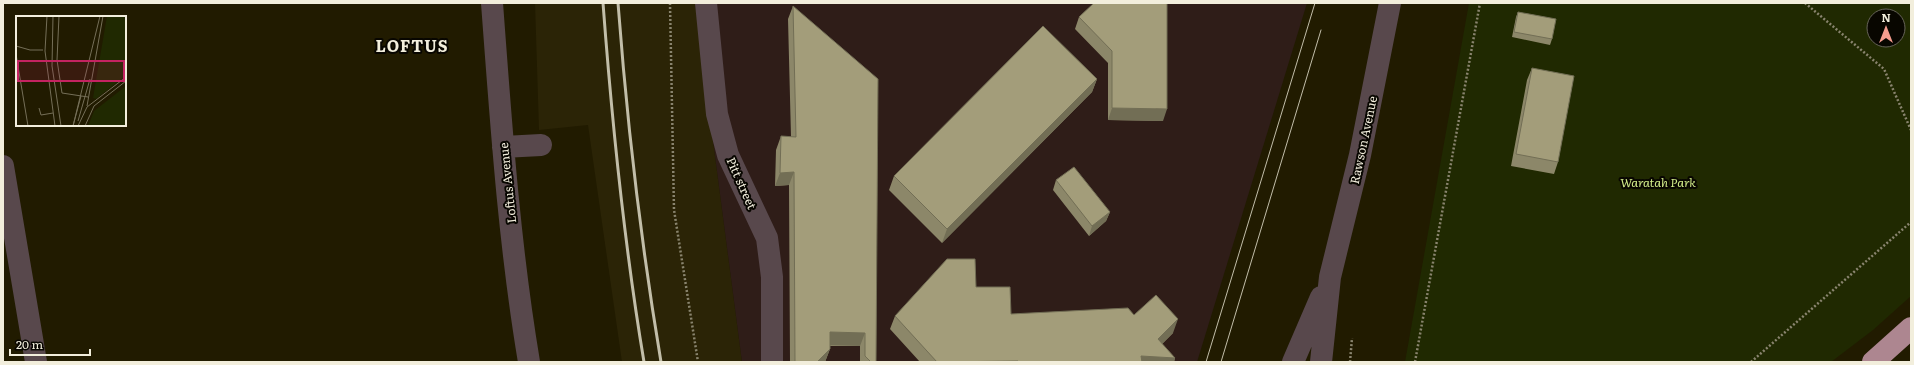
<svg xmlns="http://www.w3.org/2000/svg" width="1914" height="365" font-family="Literata,serif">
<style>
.built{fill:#2b2406}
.education{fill:#2f1d18}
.green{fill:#202901;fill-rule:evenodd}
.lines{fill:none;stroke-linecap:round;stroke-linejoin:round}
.path{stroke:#89846e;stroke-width:2.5;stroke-dasharray:2 2;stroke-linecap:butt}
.minor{stroke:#58484c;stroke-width:22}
.highway{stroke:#ad8690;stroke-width:22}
.tram{stroke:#c2bea9;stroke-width:1}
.rail{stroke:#c2bea9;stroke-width:3}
.wall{fill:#8c8769}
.shaded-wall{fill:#726e55}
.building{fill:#a39d7a;stroke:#726e55}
.labels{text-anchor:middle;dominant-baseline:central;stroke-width:4;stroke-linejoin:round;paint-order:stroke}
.street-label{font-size:12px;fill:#f2eedc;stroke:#080600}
.park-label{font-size:12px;font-style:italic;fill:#d1eb88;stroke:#080600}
.district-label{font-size:16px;font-weight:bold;letter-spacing:1px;fill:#f2eedc;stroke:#080600}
.inset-road{fill:none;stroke:#756f58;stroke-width:1}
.view{fill:#c42361;fill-opacity:0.15;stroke:#c42361;stroke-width:2}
.inset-edge{fill:none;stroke:#f2eedc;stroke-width:2}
</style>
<rect width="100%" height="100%" fill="#211b00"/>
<path class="built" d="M535,3H695L742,362H622L588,125L539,130Z"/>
<path class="education" d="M695,3H1307L1197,362H742Z"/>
<path class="green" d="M1469,3H1911V296L1873,330L1831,362H1405ZM1874,16H1898V40H1874Z"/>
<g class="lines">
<path class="path" d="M670,3L674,210L698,362
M1805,3L1884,69L1911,130
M1350,362L1352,338
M1415,362L1480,3
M1751,362L1911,222"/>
<path class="minor" d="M492,3C501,123 509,243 529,362
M706,3L717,114L728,155L767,238L772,277V362
M503,147L541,145
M3,166L36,362
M1293,362L1321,297
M1321,362L1330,277L1360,155L1390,3"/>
<path class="highway" d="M1873,362L1911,328"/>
<path class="tram" d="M1206,362L1315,3
M1221,362L1321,30"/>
<path class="rail" d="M603,3C612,123 624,243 644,362
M618,3C627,123 641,243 661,362"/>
</g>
<path class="wall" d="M1094,3L1163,121L1108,120V63L1075,29L1079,17Z
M793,6L876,362H860V346H830V349L825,362H790L789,185L775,186L776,150L781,136L791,137L788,19Z
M1518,12L1552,39L1550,45L1512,37L1516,17Z
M1532,68L1558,162L1554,174L1511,166L1527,80Z
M1097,79L1092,92L942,243L889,190L894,176Z
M1056,180L1110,212L1106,221L1089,236L1053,190Z
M976,287L1011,314L1134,315L1173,333L1162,344L1175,358L1174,362H920L890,329L895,316Z"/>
<path class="shaded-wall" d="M1097,79L1092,92L942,243L947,229Z
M1112,108L1167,109L1163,121L1108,120Z
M794,172L789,185L775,186L780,173Z
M1110,212L1106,221L1089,236L1092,226Z
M1178,319L1173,333L1153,353L1158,339Z
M830,332L865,333L860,346L825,345Z
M830,349L825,362H817Z
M1141,356L1175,358L1174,362H1139Z
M1018,361V362H961Z"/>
<path class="building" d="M1094,3H1167V109L1112,108V51L1079,17Z
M793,6L878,79L876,362H871L865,356V333L830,332V349L817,362H795L794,172L780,173L781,136L796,137Z
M1518,12L1556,19L1552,39L1514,32Z
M1043,26L1097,79L947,229L894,176Z
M1532,68L1574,76L1558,162L1516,154Z
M1074,167L1110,212L1092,226L1056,180Z
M947,259H975L976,287H1010L1011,314L1128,308L1134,315L1156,295L1178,319L1158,339L1175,358L1141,356L1142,362H1018V361L937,362L895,316Z"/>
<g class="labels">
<g class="street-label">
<text transform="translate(1363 140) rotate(-78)">Rawson Avenue</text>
<text transform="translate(507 183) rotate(-96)">Loftus Avenue</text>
<text transform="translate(742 183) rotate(66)">Pitt street</text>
</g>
<g class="park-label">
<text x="1658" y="182">Waratah Park</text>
</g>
<g class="district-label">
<text x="412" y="45">LOFTUS</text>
</g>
</g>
<g transform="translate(16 16)">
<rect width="110" height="110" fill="#211b00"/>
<path d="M91,0H110V59L80,83L77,82ZM110,70V110H72L78,95Z" fill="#202901"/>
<path class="inset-road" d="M37,0L36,50L45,110M43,0L41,44L46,77L72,81M0,30L14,34H27M29,35L39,110M29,35L31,0M0,38L12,110M71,90L87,0M23,92L25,99L37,97M62,105L74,63M57,110L65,80M57,110L84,0M62,110L71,91L110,61M69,110L78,90L110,65"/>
<path class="view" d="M2,45H108V65H2Z"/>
<rect width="110" height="110" class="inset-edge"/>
</g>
<rect width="1914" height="365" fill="none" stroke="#f2eedc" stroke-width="8"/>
<g transform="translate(1886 28)"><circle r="19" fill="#080600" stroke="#666358"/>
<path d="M0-3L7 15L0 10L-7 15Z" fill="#f59d8e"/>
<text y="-6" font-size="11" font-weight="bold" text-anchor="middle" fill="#f2eedc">N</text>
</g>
<path d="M10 349v6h80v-6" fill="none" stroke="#f2eedc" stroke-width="2"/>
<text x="16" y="349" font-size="12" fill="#f2eedc" stroke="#080600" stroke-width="3" paint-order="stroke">20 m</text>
</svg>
